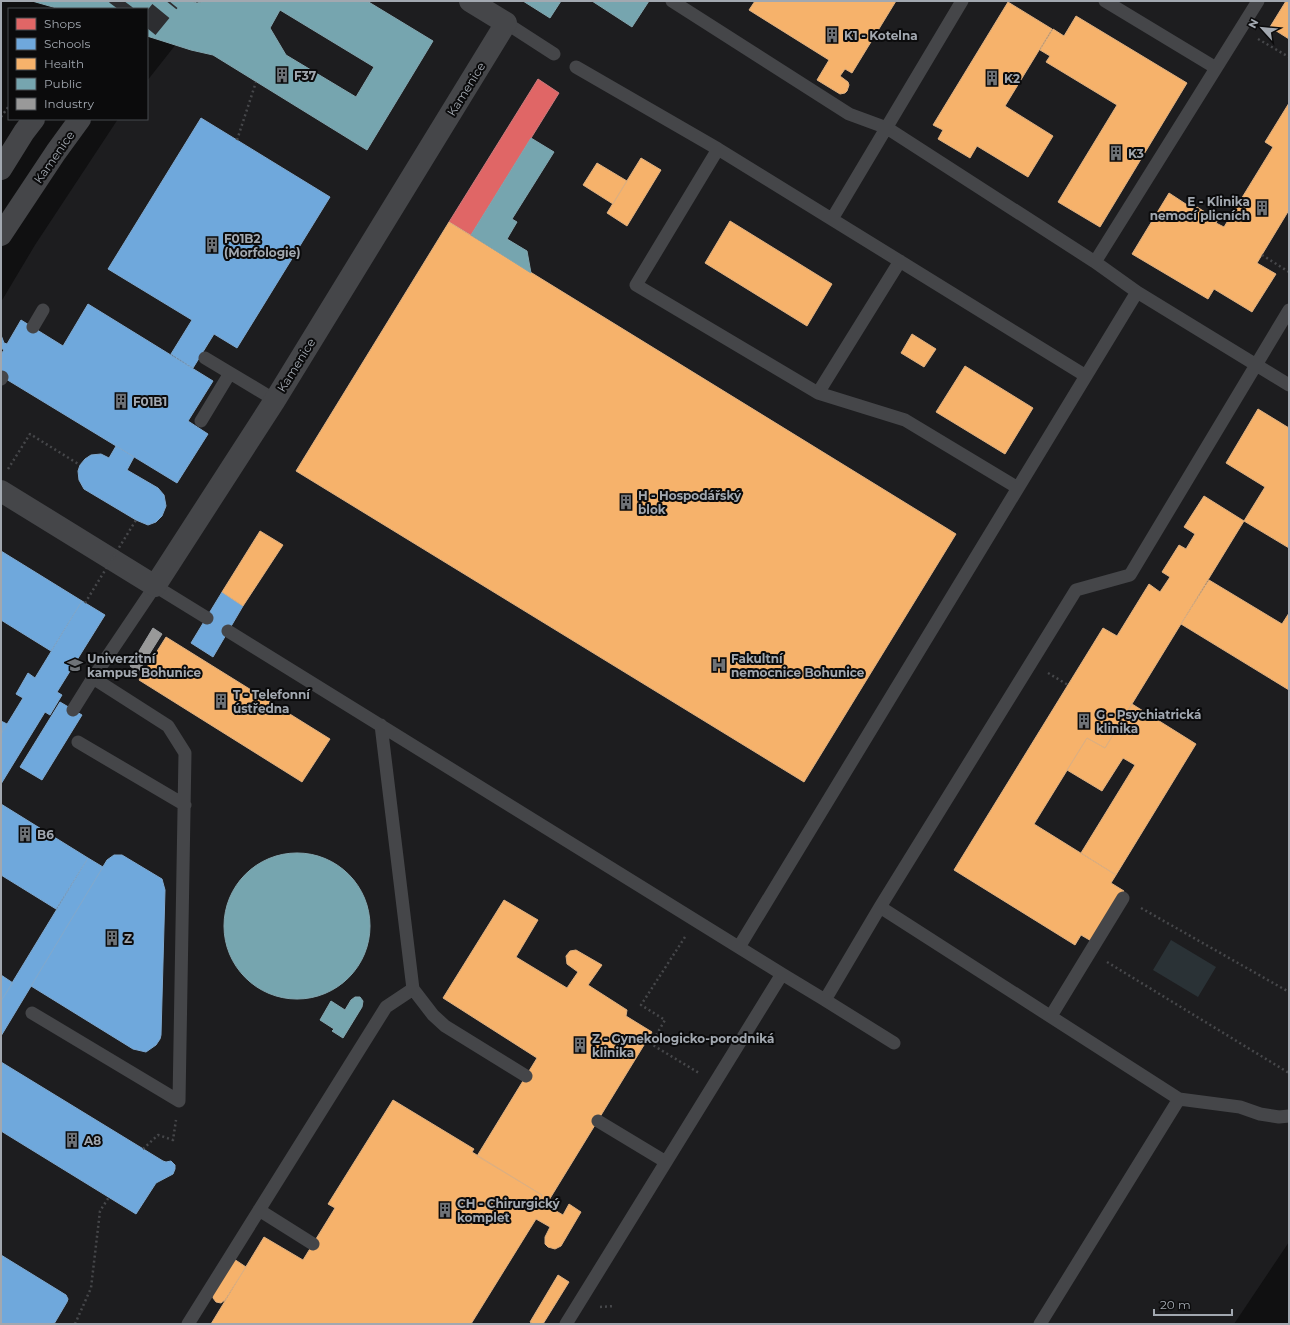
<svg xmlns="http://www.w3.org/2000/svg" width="1290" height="1325" font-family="Montserrat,sans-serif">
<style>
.built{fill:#1d1d1f}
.water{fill:#2a3236}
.shops{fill:#e06666;stroke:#cd7a7c}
.schools{fill:#6fa8dc;stroke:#7ea8cf}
.health{fill:#f6b26b;stroke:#ddaf80}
.public{fill:#76a5af;stroke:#83a6af;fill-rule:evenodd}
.industry{fill:#999;stroke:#9c9ea0}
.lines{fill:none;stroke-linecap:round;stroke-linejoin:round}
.tertiary-tunnel{stroke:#2d2e31;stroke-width:22;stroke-dasharray:22 11;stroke-linecap:butt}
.path{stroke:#46474a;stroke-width:2.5;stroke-dasharray:2 3;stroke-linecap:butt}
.service{stroke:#454649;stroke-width:13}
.minor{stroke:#454649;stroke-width:22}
.tertiary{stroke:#454649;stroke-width:22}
.path-bridge{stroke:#46474a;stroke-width:2.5;stroke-dasharray:2 3;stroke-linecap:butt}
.labels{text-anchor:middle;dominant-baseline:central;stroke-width:4;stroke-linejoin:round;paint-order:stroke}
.poi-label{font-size:12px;font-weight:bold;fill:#a2a8b0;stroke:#0b0b0c;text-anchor:start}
.street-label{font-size:12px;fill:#a2a8b0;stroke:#0b0b0c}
</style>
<rect width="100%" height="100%" fill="#101011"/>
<path class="built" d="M210,1H1289V1242L1234,1324H1V302L35,245L118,119H147V81Z"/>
<path class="water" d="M1171,940L1216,967L1198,997L1153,970Z"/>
<path class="shops" d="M538,79L559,93L471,235L449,222Z"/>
<path class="schools" d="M201,118L330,197L237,348L214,334L193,368L171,354L192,320L108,269Z
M88,304L213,381L188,421L208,434L177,483L1,376V354L4,350L1,348V335L4,343L7,344L21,320L63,346Z
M116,446L134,457L127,470L158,488L164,495L166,506L162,516L156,522L148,525L136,520L84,489L79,480L78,471L80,465L85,459L91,455L101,454L109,458Z
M1,551L82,601L51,651L1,620Z
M222,592L243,606L213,657L191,643Z
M82,601L105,615L57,692L62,695L50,715L45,712L1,784V734L23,698L16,694L28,673L35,678Z
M60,702L82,715L42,780L20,767Z
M1,721L7,724L1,734Z
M1,804L88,858L56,909L1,875Z
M114,855H122L162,879L165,890L161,1035L160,1039L156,1045L146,1052L133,1049L31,986L107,860Z
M88,858L103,867L1,1036V1001Z
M1,975L13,983L1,1001Z
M1,1062L163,1161L166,1162L171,1161L175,1165V1169L173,1174L156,1183L136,1214L1,1131Z
M1,1255L66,1295L68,1299L67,1302L54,1324H1Z"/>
<path class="health" d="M755,1H896L852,73L845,69L840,76L848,82L849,85L847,91L845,93L840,94L817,80L829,60L749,10Z
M1286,1H1289V39L1270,27Z
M1008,2L1052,29L1005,106L1053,136L1028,177L977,146L970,158L938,139L943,130L933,125Z
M1076,16L1187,83L1100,227L1058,202L1117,105L1046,62L1050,56L1040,50L1053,29L1064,36Z
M1289,103V210L1257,263L1276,274L1252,312L1214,289L1208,299L1132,254L1169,193L1195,210L1197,207L1218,220L1216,223L1224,227L1273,147L1265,142Z
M641,158L661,170L627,226L607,213Z
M597,163L627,181L613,204L583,185Z
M730,221L832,284L807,326L705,263Z
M449,222L956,534L804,782L296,471Z
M912,334L936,349L924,367L901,353Z
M965,366L1033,408L1005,454L936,412Z
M1258,409L1289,428V548L1244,521L1265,487L1226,463Z
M1204,496L1244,521L1105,748L1087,738L1034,824L1116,875L1111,883L1124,891L1093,942L1081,935L1075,945L954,870L1103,628L1117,636L1149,584L1160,592L1170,577L1162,572L1179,545L1186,549L1195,534L1184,527Z
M260,531L283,545L243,606L222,592Z
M1209,580L1282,624L1289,613V690L1181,624Z
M166,637L330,739L302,782L139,680Z
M1132,704L1196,744L1116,875L1081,853L1135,765L1123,758L1102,791L1067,770L1087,738L1105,748Z
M504,900L538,920L516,957L567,988L578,972L567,964L566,956L570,951L576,950L602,965L588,985L627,1010L626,1016L652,1032L546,1205L540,1201L542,1195L477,1156L537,1058L443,998Z
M393,1100L474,1149L472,1152L542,1195L540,1201L546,1205L563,1215L569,1204L581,1212L561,1246L555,1249L548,1247L545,1244V1237L550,1227L536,1219L471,1324H211L264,1237L303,1260L335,1208L328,1204Z
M234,1259L246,1267L225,1300L221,1303L216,1302L213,1298V1293Z
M558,1275L569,1282L543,1324H533L530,1322Z"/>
<path class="public" d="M32,1H190L197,3L205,1H367L433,41L367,150L213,55L191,50L147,36V9H60ZM280,10L374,67L356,97L286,55L270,28Z
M523,1H561L550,18Z
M592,1H649L632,27Z
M531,138L554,152L512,219L517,222L507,239L527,251L531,273L471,235Z
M224 926a73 73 0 1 1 146 0a73 73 0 1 1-146 0Z
M355,997H360L363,1001L362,1007L343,1038L332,1031L334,1029L320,1020L331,1001L345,1010L351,1000Z"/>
<path class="industry" d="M153,628L162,634L138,672L130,666Z"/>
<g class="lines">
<path class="tertiary-tunnel" d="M118,9L124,1
M147,28L169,1"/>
<path class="path" d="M1258,39L1289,57
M1,117L9,106
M237,140L256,82
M1262,255L1289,272
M8,469L30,434L80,465
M1048,673L1068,685
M1141,908L1289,992
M685,937L641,1005L665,1020L651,1044L699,1073
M1107,962L1289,1073
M143,1149L158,1135L173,1140L176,1120
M600,1307L614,1306
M75,1324L91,1288L100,1211L109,1197"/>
<path class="service" d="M672,1L849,114L887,128L1095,262L1137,292L1289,385
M1105,1L1216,68
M506,23L554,54
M576,67L718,149L1086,376
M718,149L636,285L818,393L905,420L1018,488
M832,219L962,1
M1095,262L1258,1
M33,327L43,310
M230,373L275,400
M1,379L2,377
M818,393L900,261
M201,421L230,373L205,358
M228,631L782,974L566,1324
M73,710L93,678L155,586L207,618
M381,725L413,989L433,1015L445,1026L526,1076
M78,742L185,805
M880,907L1179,1099L1240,1107L1260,1114L1279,1117L1289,1116
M739,947L1137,292
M782,974L825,1000L880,907L1076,590L1130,575L1289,310
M825,1000L894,1043
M32,1013L179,1101L185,753L168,726L93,678
M1051,1016L1123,898
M598,1121L666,1162
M259,1210L313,1244
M188,1324L386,1007L413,989
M1040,1324L1179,1099"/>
<path class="minor" d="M1,491L155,586L275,400L506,23L470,1"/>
<path class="tertiary" d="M1,169L24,132L34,119
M1,235L56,152L80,119"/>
<path class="path-bridge" d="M85,603L136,520"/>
</g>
<defs>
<symbol id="building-bare" viewBox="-9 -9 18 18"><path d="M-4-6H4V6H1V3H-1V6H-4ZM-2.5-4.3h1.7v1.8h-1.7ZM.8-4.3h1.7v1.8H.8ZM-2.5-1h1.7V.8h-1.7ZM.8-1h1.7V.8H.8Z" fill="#6f7378" stroke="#0b0b0c" stroke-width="2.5" paint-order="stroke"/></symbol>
<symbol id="university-bare" viewBox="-9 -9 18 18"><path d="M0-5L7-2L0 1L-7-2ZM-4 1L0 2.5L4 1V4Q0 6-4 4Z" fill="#6f7378" stroke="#0b0b0c" stroke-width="2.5" paint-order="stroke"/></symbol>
<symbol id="hospital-bare" viewBox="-9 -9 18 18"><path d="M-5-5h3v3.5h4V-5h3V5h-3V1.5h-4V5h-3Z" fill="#6f7378" stroke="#0b0b0c" stroke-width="2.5" paint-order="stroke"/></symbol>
</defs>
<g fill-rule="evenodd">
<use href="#building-bare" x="821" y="24" width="22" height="22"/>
<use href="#building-bare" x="271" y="64" width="22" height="22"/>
<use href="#building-bare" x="981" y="67" width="22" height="22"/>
<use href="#building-bare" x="1105" y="142" width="22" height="22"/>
<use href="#building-bare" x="1251" y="197" width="22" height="22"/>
<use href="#building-bare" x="201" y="234" width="22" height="22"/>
<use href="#building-bare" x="110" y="390" width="22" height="22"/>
<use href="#building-bare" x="615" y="491" width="22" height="22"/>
<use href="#university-bare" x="64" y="654" width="22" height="22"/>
<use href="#hospital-bare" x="708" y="654" width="22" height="22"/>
<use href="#building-bare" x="210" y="690" width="22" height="22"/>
<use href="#building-bare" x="1073" y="710" width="22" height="22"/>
<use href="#building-bare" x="14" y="823" width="22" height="22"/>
<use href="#building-bare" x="101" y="927" width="22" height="22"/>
<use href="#building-bare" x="569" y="1034" width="22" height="22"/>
<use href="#building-bare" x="61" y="1129" width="22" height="22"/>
<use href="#building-bare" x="434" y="1199" width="22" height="22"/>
</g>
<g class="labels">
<g class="poi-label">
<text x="844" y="35">K1 - Kotelna</text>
<text x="294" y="75">F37</text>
<text x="1004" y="78">K2</text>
<text x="1128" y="153">K3</text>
<text x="1250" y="201" text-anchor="end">E - Klinika<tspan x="1250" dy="14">nemocí plicních</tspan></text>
<text x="224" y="238">F01B2<tspan x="224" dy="14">(Morfologie)</tspan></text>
<text x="133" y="401">F01B1</text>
<text x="638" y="495">H - Hospodářský<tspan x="638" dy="14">blok</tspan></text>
<text x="87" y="658">Univerzitní<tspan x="87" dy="14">kampus Bohunice</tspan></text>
<text x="731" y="658">Fakultní<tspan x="731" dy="14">nemocnice Bohunice</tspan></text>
<text x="233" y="694">T - Telefonní<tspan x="233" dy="14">ústředna</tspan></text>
<text x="1096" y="714">G - Psychiatrická<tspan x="1096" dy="14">klinika</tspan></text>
<text x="37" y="834">B6</text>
<text x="124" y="938">Z</text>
<text x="592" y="1038">Z - Gynekologicko-porodniká<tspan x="592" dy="14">klinika</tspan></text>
<text x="84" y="1140">A8</text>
<text x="457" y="1203">CH - Chirurgický<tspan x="457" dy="14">komplet</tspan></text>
</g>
<g class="street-label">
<text transform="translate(466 89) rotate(-58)">Kamenice</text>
<text transform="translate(54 157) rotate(-55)">Kamenice</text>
<text transform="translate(296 365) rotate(-58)">Kamenice</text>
</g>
</g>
<rect width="1290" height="1325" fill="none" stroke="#a2a8b0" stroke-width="4"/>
<rect x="8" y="8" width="140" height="112" fill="#0b0b0c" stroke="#474a4e"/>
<rect x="16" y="18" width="20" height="12" fill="#e06666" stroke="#474a4e"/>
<text x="44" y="28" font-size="12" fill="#a2a8b0">Shops</text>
<rect x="16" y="38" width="20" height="12" fill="#6fa8dc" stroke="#474a4e"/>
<text x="44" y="48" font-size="12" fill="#a2a8b0">Schools</text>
<rect x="16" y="58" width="20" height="12" fill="#f6b26b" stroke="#474a4e"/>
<text x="44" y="68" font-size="12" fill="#a2a8b0">Health</text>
<rect x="16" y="78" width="20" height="12" fill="#76a5af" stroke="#474a4e"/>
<text x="44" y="88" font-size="12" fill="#a2a8b0">Public</text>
<rect x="16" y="98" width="20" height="12" fill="#999999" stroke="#474a4e"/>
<text x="44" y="108" font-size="12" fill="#a2a8b0">Industry</text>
<g transform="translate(1262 28) rotate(297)" stroke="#0b0b0c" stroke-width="3" paint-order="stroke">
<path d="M0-3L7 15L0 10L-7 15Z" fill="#a2a8b0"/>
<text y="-6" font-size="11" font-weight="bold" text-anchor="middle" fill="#a2a8b0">N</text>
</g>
<path d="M1154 1309v6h78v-6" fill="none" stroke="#a2a8b0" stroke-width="2"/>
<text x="1160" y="1309" font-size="12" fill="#a2a8b0" stroke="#0b0b0c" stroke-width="3" paint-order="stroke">20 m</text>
</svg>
